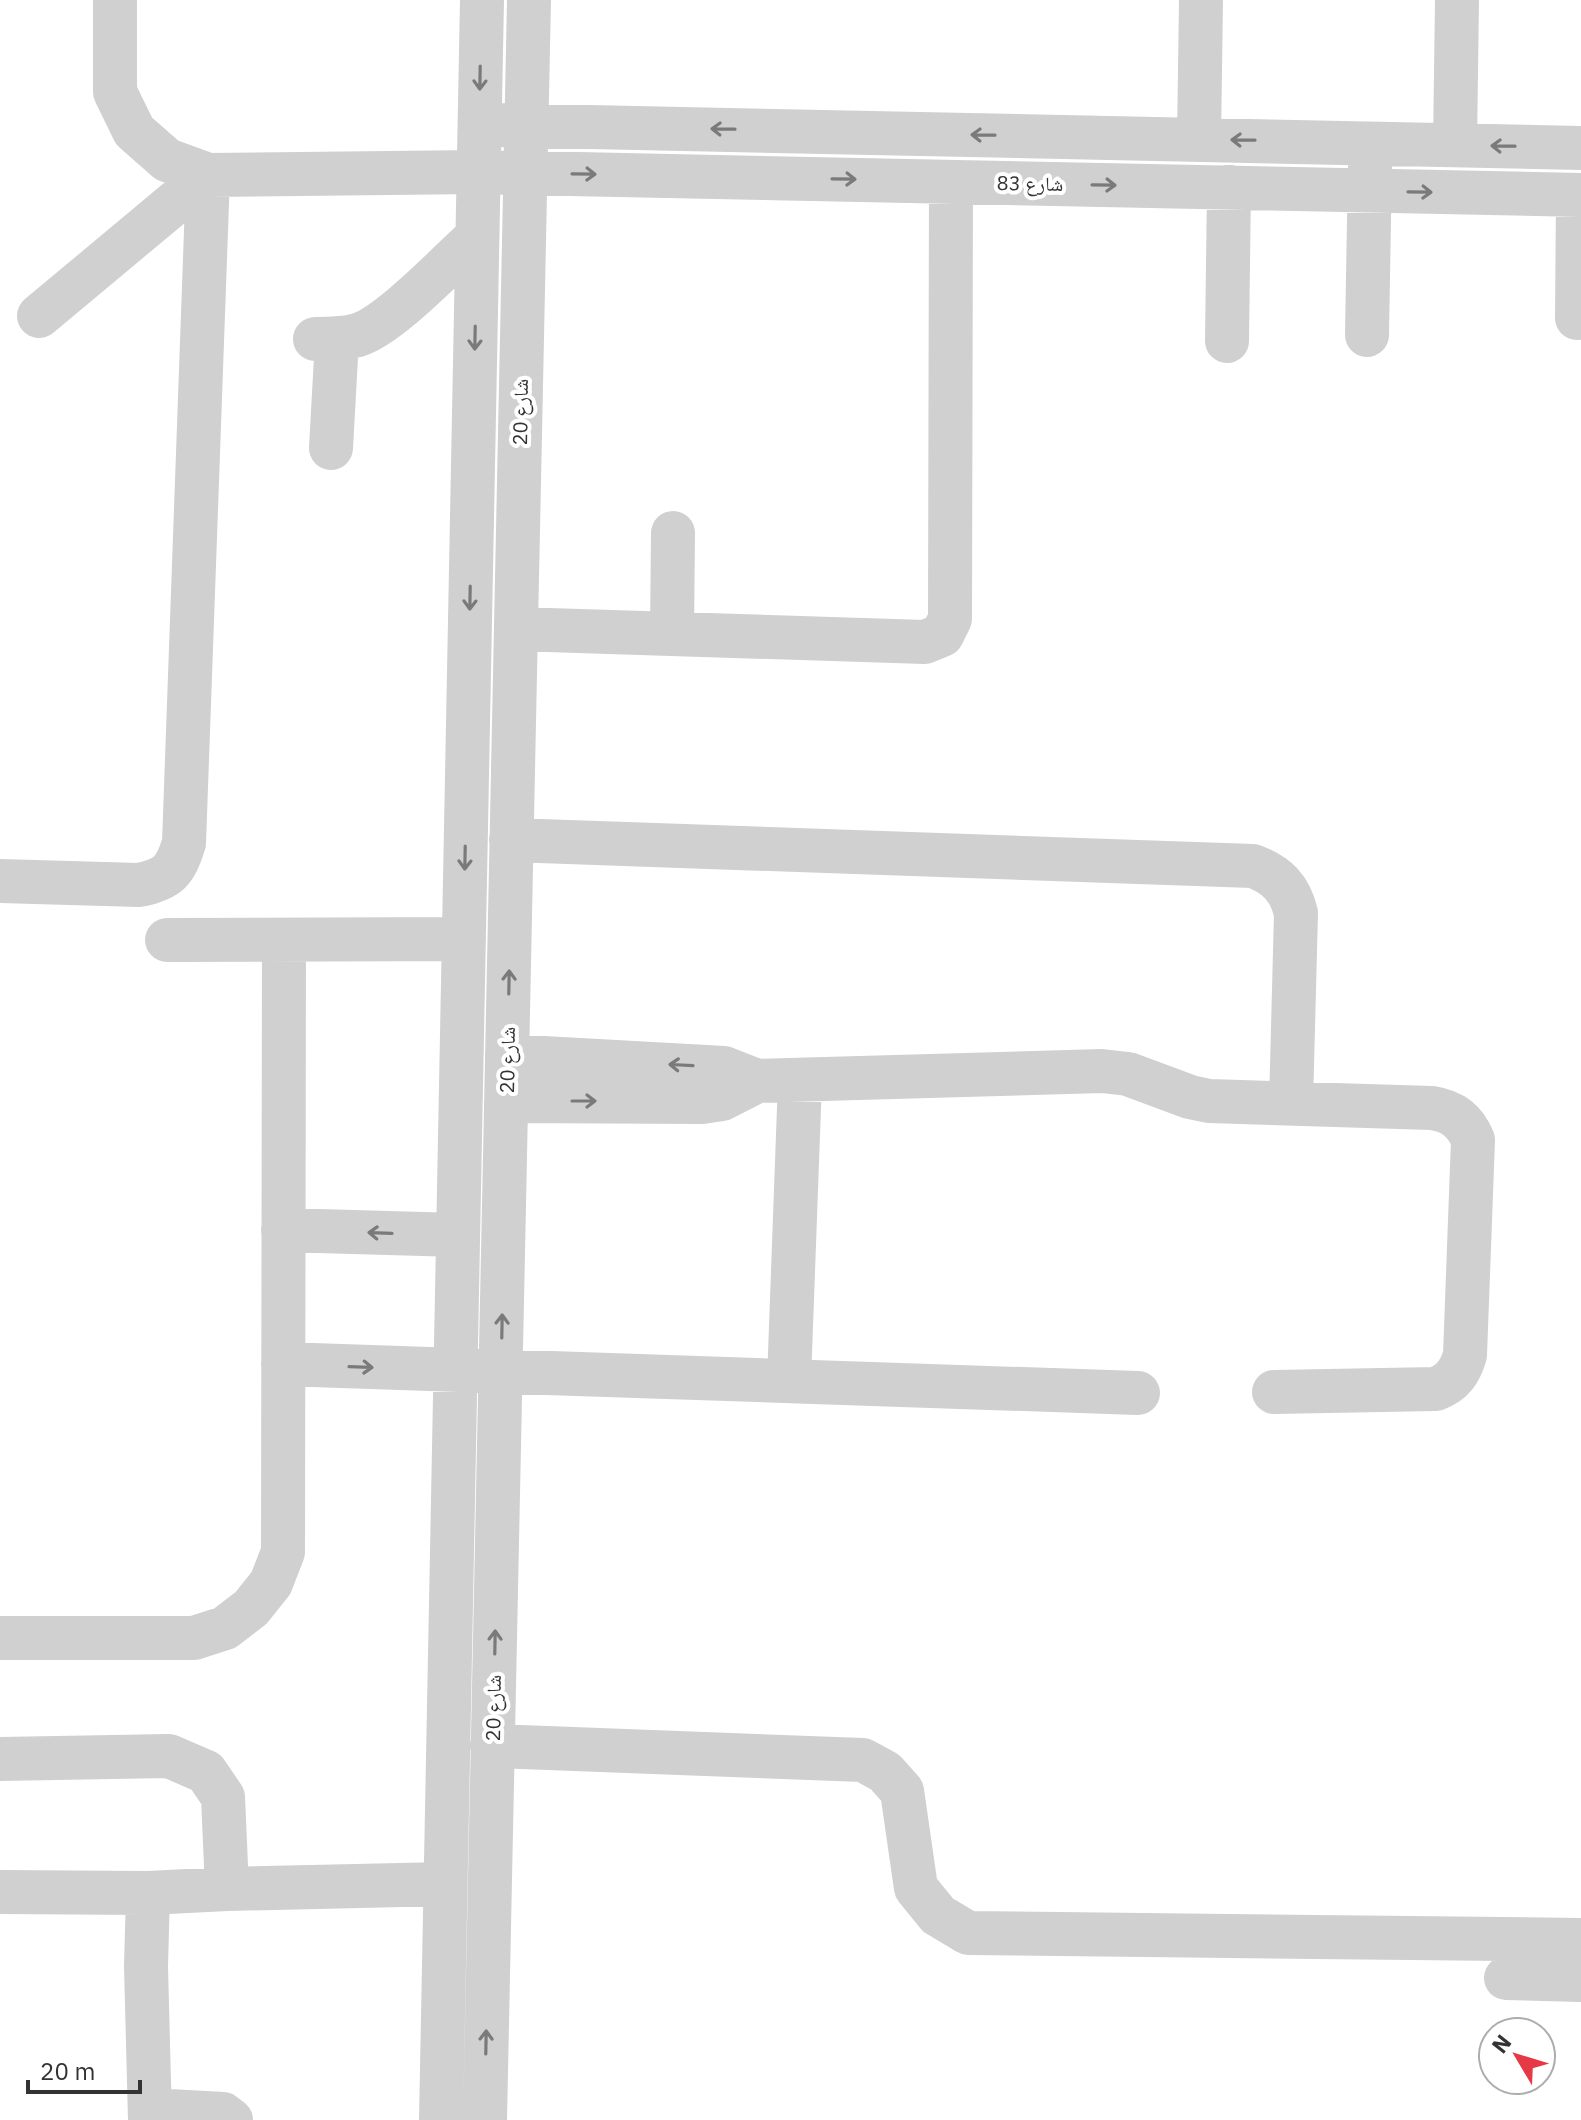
<svg xmlns="http://www.w3.org/2000/svg" width="1581" height="2120" font-family="'IBM Plex Sans','Noto Naskh Arabic',sans-serif">
<style>
.lines{fill:none;stroke-linecap:round;stroke-linejoin:round}
.minor{stroke:#d0d0d0;stroke-width:44}
.oneway{stroke:#7a7a7a}
.labels{text-anchor:middle;dominant-baseline:central;stroke-width:8;stroke-linejoin:round;paint-order:stroke}
.street-label{font-size:20px;fill:#333;stroke:#fff}
</style>
<rect width="100%" height="100%" fill="#fff"/>
<g class="lines">
<path class="minor" d="M115,0V92L134,131L167,160L208,175L478,172L1581,195
M496,125L1581,148
M1199,139L1201,0
M1455,145L1457,0
M39,316L208,175
M1577,318L1578,195
M1367,335L1370,162
M315,339C330,339 344,339 358,335C390,325 449,262 477,237
M1227,341L1229,187
M331,448L337,339
M516,629L925,642L942,635L950,619L951,182
M672,634L673,533
M511,840L1253,866C1277,875 1290,888 1296,913L1291,1104
M0,881L139,885C168,879 175,872 184,843L208,175
M167,940L464,939
M507,1056L706,1067L724,1068L757,1081L1102,1071L1128,1074L1190,1097L1209,1101L1432,1108C1452,1111 1465,1120 1473,1140L1465,1355C1460,1372 1453,1382 1436,1389L1274,1392
M506,1101L702,1102L722,1099L757,1081
M283,1230L458,1235
M283,1364L1138,1393
M789,1381L800,1080
M0,1638H194L225,1628L251,1608L271,1583L283,1552L284,940
M492,1746L863,1760L885,1772L902,1791L916,1888L938,1915L968,1933L1581,1940
M0,1759L169,1756L206,1772L223,1797L227,1889
M0,1892L148,1893
M1506,1978L1581,1980
M150,2110L223,2114L231,2120
M150,2120L146,1966L148,1893L227,1889L445,1884
M441,2120L482,0
M485,2120L529,0"/>
</g>
<defs><path id="oneway-shaft" d="M-6 0H5M1.5-3L5.5 0L1.5 3" fill="none" stroke-width="1.6" stroke-linecap="round" stroke-linejoin="round" transform="scale(2)"/></defs>
<g class="oneway">
<use href="#oneway-shaft" transform="translate(480 78) rotate(91)"/>
<use href="#oneway-shaft" transform="translate(723 129) rotate(-179)"/>
<use href="#oneway-shaft" transform="translate(983 135) rotate(-179)"/>
<use href="#oneway-shaft" transform="translate(1243 140) rotate(-179)"/>
<use href="#oneway-shaft" transform="translate(1503 146) rotate(-179)"/>
<use href="#oneway-shaft" transform="translate(584 174) rotate(1)"/>
<use href="#oneway-shaft" transform="translate(844 179) rotate(1)"/>
<use href="#oneway-shaft" transform="translate(1104 185) rotate(1)"/>
<use href="#oneway-shaft" transform="translate(1420 192) rotate(1)"/>
<use href="#oneway-shaft" transform="translate(475 338) rotate(91)"/>
<use href="#oneway-shaft" transform="translate(470 598) rotate(91)"/>
<use href="#oneway-shaft" transform="translate(465 858) rotate(91)"/>
<use href="#oneway-shaft" transform="translate(509 982) rotate(-89)"/>
<use href="#oneway-shaft" transform="translate(681 1065) rotate(-177)"/>
<use href="#oneway-shaft" transform="translate(584 1101)"/>
<use href="#oneway-shaft" transform="translate(380 1233) rotate(-178)"/>
<use href="#oneway-shaft" transform="translate(502 1326) rotate(-89)"/>
<use href="#oneway-shaft" transform="translate(361 1367) rotate(2)"/>
<use href="#oneway-shaft" transform="translate(495 1642) rotate(-89)"/>
<use href="#oneway-shaft" transform="translate(486 2042) rotate(-89)"/>
</g>
<g class="labels">
<g class="street-label">
<text transform="translate(1030 183) rotate(1)">شارع 83</text>
<text transform="translate(520 412) rotate(-89)">شارع 20</text>
<text transform="translate(507 1060) rotate(-89)">شارع 20</text>
<text transform="translate(493 1708) rotate(-89)">شارع 20</text>
</g>
</g>
<g transform="translate(1517 2056) rotate(308)"><circle r="38" fill="#ffffff" stroke="#adadad" stroke-width="2"/>
<path d="M0-6L14 30L0 20L-14 30Z" fill="#e63946"/>
<text y="-12" font-size="22" font-weight="bold" text-anchor="middle" fill="#333333">N</text>
</g>
<path d="M28 2080v12h112v-12" fill="none" stroke="#333333" stroke-width="4"/>
<text x="40" y="2080" font-size="24" fill="#333333" stroke="#ffffff" stroke-width="6" paint-order="stroke">20 m</text>
</svg>
